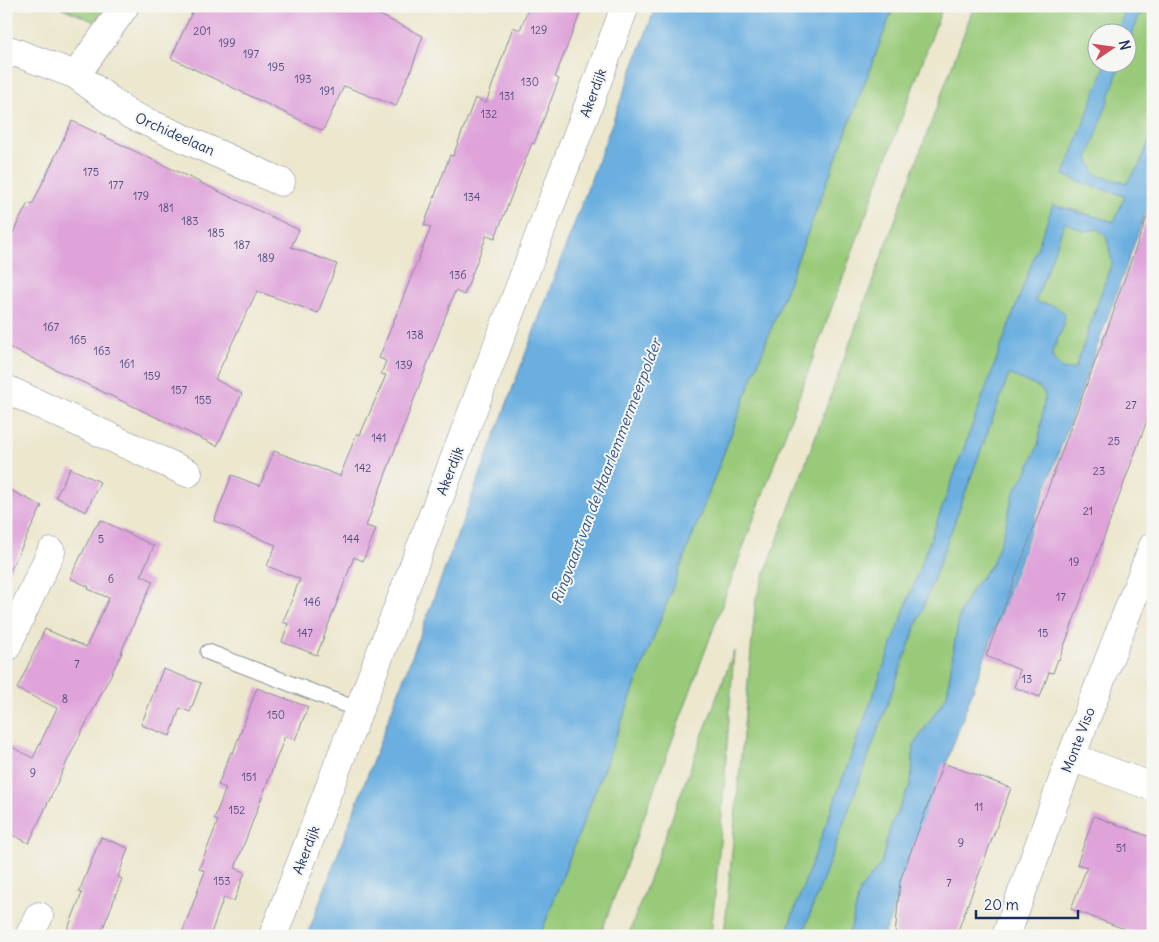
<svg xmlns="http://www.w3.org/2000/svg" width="1159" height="942" font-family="Delius,sans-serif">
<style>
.green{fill:#99ca79;stroke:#5a7c6c;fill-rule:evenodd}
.water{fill:#6aafe0;stroke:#426f9f;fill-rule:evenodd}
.building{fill:#dfa3da}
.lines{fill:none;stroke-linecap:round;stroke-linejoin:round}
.lane-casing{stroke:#848b96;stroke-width:17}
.street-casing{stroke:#848b96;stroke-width:29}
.secondary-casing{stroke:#848b96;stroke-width:29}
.lane{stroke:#fff;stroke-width:15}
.street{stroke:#fff;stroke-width:28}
.secondary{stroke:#fff;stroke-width:28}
.labels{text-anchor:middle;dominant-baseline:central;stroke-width:4;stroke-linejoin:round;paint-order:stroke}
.number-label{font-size:11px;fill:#4c4c7d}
.street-label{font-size:14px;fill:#1b2f5e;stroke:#f6f6f2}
.water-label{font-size:15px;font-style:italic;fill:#335585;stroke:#f6f6f2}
</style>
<rect width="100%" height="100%" fill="#f6f6f2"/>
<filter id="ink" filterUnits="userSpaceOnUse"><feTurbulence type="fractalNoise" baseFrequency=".02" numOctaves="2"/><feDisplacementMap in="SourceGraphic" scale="10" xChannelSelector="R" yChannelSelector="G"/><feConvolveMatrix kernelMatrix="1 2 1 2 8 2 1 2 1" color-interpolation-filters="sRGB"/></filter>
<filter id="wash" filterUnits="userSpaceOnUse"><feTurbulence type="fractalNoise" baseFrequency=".0096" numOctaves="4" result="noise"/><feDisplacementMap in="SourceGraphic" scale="20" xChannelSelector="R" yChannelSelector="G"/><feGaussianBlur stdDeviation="1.12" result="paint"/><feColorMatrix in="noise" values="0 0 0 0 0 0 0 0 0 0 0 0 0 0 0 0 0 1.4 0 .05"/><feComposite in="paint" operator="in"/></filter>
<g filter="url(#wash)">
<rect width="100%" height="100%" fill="#ece7cd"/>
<path class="green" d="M58,6H106L95,22Z
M894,6H943L600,936H540Z
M974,6H1153V131L1139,166L1126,183L1096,175L1088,159L1081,182L1125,196L1114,222L1069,209L1053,206L785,936H724L756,598ZM1096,32H1126V62H1096Z
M1065,222L1083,231L1099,229L1107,238L1112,262L1075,369L1063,370L1053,359L1052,352L1064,325L1035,302Z
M1009,374L1040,388L1045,394L1039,442L1028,470L1014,492L1003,536L992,564L973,588L960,613L955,640L947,695L914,745L911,783L890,828L881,864L860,890L852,924L848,936H802Z
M734,651L720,841L711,936H628Z"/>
<path class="water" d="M656,6H894L540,936H307Z
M1127,6H1143L1127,48L1126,32H1117Z
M1106,63H1121L1088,159L1096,175L1126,183L1139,166L1153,131V188L1149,203L884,936H848L852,924L860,890L881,864L890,828L911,783L914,745L947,695L955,640L960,613L973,588L992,564L1003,536L1014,492L1028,470L1039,442L1045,394L1040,388L1009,374L802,936H785L1053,205L1114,222L1125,196L1080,182L1064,175ZM1065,222L1083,231L1099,229L1107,238L1112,262L1075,369L1063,370L1053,359L1052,352L1064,325L1065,313L1055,306L1035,302Z"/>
<g id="blocks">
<path class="building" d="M195,6H361L423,36L409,76H408L396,106L344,86L323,131L171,58Z
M529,6H583L555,77L559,79L534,144L532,143L495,238L487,235L464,295L455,291L366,526L376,529L363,561L354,557L317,655L282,642L288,624L283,622L300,579L267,566L276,545L214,521L232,475L260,486L274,451L340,476L357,433L360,435L386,375L381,374L386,361L379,358L431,227L424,225L450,155L453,156L475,98L486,103L513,27L520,30Z
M72,121L299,230L291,247L337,264L318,313L257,291L215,379L242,394L217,446L6,346V246L28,203L32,205Z
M1149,212H1153V404L1059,660L1058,659L1053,673L1049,672L1040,697L1014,687L1020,670L986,656L1115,308L1114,307Z
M70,468L100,482L86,512L56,497Z
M6,488L42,506L6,579Z
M101,520L154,546L141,575L153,581L121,652L122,653L74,747L29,843L6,832V744L33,758L57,708L17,689L45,629L86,647L109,598L88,589L89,587L70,578L94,529Z
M163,669L201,683L190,712L180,708L170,736L141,725Z
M257,688L308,707L295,740L285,736L235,868L245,872L234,901L224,897L210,936H181L205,871L199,869L218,821L214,819L226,788L218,785L231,752L233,753Z
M943,763L1011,788L956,936H895L900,881Z
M1094,816L1153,838V936H1143L1071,909L1087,867L1077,864Z
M101,837L128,848L118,877L122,879L100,936H65L82,893L79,892Z"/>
</g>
</g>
<g filter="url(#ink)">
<use href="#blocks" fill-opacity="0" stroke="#848b96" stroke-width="1"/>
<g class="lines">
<defs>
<path id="lane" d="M208,652L359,710"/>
<path id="street" d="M6,56L9,50L76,75L125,6
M76,75L129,114L281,182
M6,389L188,473
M6,648L51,552
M1071,757L1153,787
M29,936L39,916
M1006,936L1071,757L1153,546"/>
<path id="secondary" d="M273,936L586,112L625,6"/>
</defs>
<use href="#lane" class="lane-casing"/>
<use href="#street" class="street-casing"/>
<use href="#secondary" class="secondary-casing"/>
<use href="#lane" class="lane"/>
<use href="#street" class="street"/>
<use href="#secondary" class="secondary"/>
</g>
</g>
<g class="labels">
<g class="number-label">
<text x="539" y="30">129</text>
<text x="202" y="31">201</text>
<text x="227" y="43">199</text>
<text x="251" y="54">197</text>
<text x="276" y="67">195</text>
<text x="303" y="79">193</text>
<text x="530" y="82">130</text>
<text x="327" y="91">191</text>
<text x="507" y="96">131</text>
<text x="489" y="114">132</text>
<text x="91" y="172">175</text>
<text x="116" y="185">177</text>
<text x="141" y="196">179</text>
<text x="472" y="197">134</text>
<text x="166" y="208">181</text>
<text x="190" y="221">183</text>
<text x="216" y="233">185</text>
<text x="242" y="245">187</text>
<text x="266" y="258">189</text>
<text x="458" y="275">136</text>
<text x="51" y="327">167</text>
<text x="415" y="335">138</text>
<text x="78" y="340">165</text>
<text x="102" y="351">163</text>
<text x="127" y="364">161</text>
<text x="404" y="365">139</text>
<text x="152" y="376">159</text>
<text x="179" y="390">157</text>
<text x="203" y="400">155</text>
<text x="1131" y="405">27</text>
<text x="379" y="438">141</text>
<text x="1114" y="441">25</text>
<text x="363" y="468">142</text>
<text x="1099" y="471">23</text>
<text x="1088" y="511">21</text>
<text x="101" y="539">5</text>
<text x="351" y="539">144</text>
<text x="1074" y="562">19</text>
<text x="111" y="579">6</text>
<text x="1061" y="597">17</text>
<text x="312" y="602">146</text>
<text x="305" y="633">147</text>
<text x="1043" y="633">15</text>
<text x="77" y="664">7</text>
<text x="1027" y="679">13</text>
<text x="65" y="699">8</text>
<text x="276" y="715">150</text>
<text x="33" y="773">9</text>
<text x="249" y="777">151</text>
<text x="979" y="807">11</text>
<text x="237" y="810">152</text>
<text x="961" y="843">9</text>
<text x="1121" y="848">51</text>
<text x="222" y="881">153</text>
<text x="949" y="883">7</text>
</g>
<g class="street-label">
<text transform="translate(593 93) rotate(-70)">Akerdijk</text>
<text transform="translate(175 134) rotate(24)">Orchideelaan</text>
<text transform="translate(450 471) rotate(-69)">Akerdijk</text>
<text transform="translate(1078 740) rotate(-69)">Monte Viso</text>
<text transform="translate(306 850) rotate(-69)">Akerdijk</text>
</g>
<g class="water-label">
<text transform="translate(606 471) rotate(-69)">Ringvaart van de Haarlemmermeerpolder</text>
</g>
</g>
<rect width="1159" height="942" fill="none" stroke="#f6f6f2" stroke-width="25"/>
<g transform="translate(1112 48) rotate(77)"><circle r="24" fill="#f6f6f2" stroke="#9ea6b7"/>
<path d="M0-4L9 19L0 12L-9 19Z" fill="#d1495b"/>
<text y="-8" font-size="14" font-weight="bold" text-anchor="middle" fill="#1b2f5e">N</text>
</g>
<path d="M976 910v8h102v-8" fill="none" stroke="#1b2f5e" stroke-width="2.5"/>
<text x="984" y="910" font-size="15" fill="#1b2f5e" stroke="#f6f6f2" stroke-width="4" paint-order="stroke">20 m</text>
</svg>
